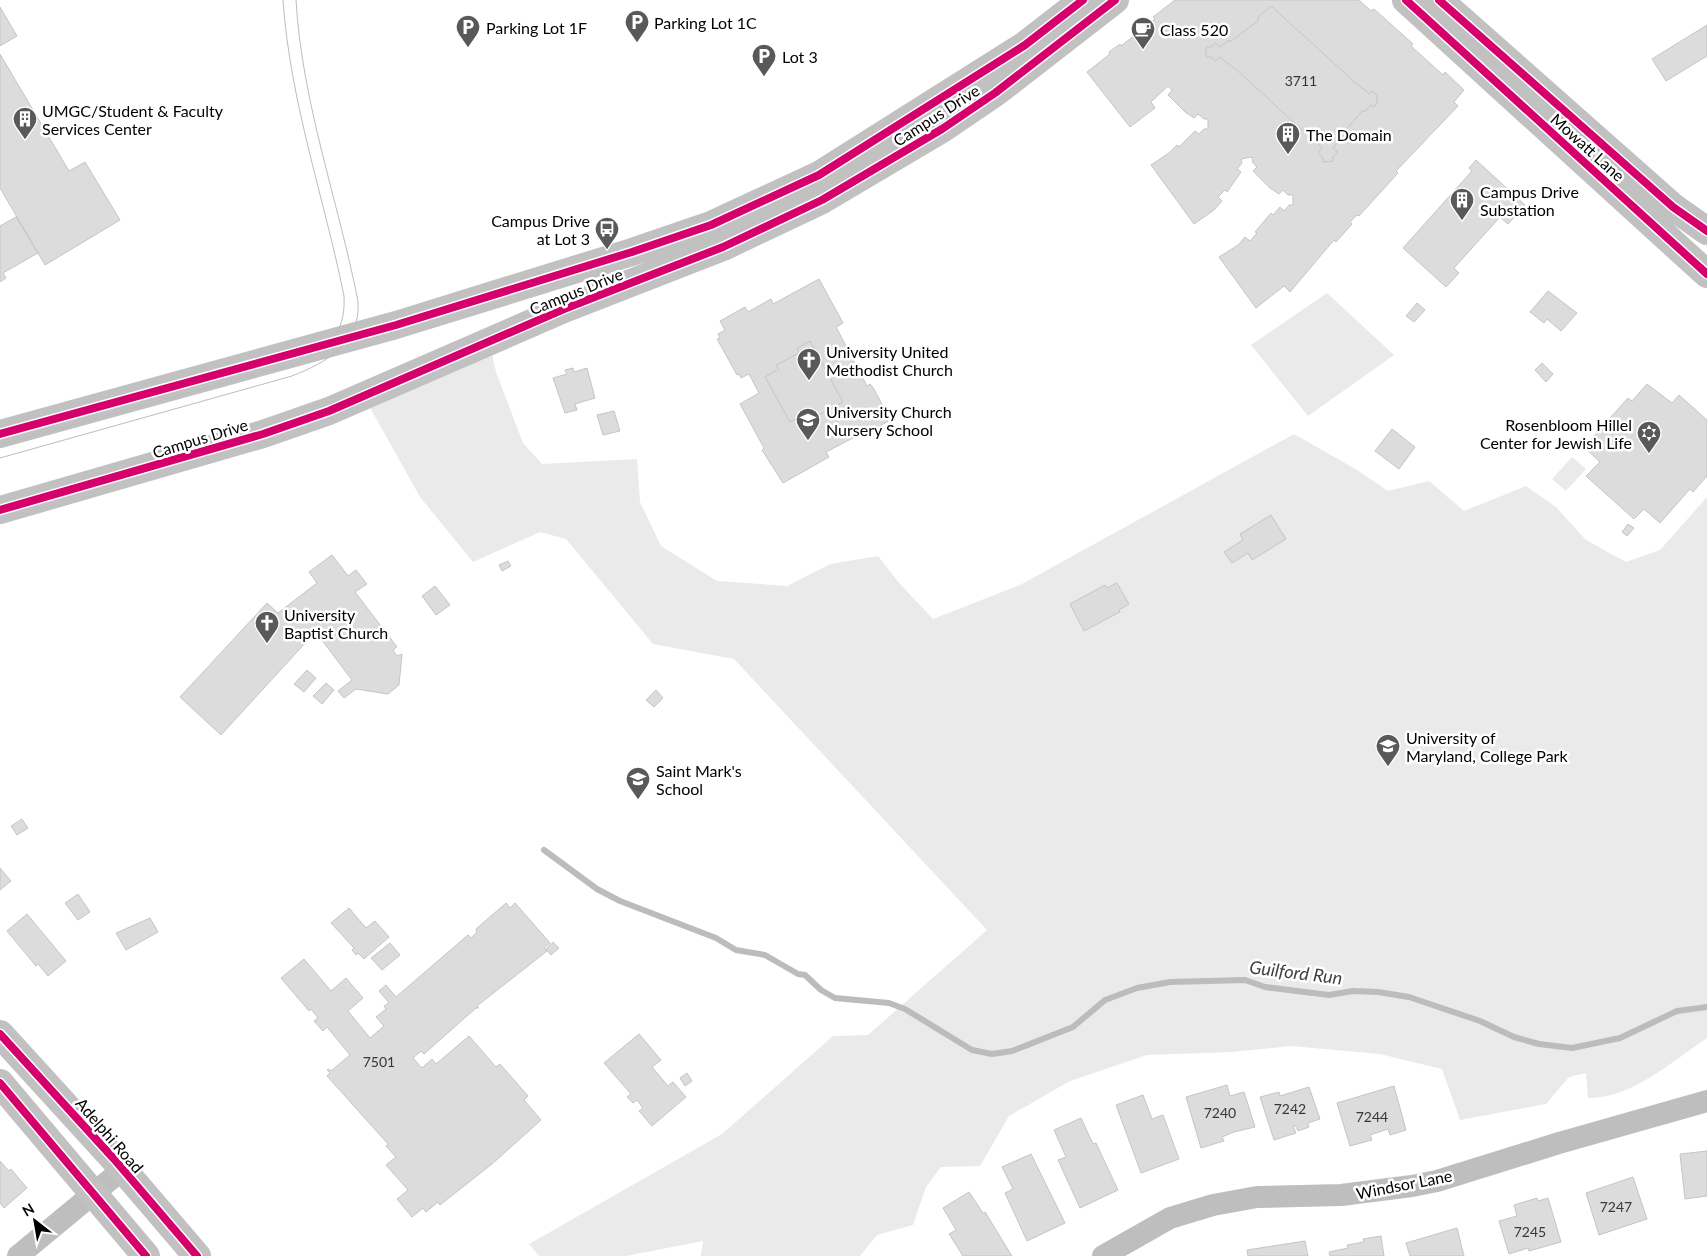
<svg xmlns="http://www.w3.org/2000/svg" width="1707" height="1256" font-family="Lato,sans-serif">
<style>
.green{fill:#eaeaea}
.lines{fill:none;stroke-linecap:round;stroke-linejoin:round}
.stream{stroke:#bcbcbc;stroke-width:6}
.building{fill:#dcdcdc;stroke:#c5c5c5}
.street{stroke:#bebebe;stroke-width:22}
.secondary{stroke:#c1c1c1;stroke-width:28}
.tram{stroke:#bdbdbd;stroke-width:1}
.cycleway-casing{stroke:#fff;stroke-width:11}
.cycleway{stroke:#d6006c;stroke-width:8}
.labels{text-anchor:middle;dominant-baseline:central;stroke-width:5;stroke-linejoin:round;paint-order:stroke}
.number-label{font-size:14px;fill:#373737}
.poi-label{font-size:16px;fill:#000;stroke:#fff;text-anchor:start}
.street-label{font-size:16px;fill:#000;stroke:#fff}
.water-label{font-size:18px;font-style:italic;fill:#404040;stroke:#fff}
</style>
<rect width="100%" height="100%" fill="#fff"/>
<path class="green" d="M1327,293L1394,355L1308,416L1251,345Z
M492,354L496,372L523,443L542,464L637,459L640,502L661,546L717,581L787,586L830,564L878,556L900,584L933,619L1020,585L1294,434L1357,470L1388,491L1429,481L1464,511L1526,486L1556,507L1586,540L1626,562L1660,550L1707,497V1038C1671,1062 1633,1098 1588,1098L1586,1073L1569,1077L1546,1104L1460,1120L1442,1069L1380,1054L1291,1046L1232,1052L1147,1055L1070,1081L1009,1116L980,1166L941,1167L926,1187L913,1225L877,1235L860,1256H701L703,1241L626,1256H539L529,1244L722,1134L833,1036L868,1035L987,930L734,659L653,644L566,539L540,532L473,562L420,497L359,388Z
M1572,457L1586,469L1566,491L1552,479Z"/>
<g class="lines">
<path class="stream" d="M544,850L597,889L620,901L716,938L736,950L765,955L798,974L805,975L821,990L835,998L889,1003L905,1009L972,1050L992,1054L1012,1051L1073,1027L1105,1000L1137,988L1170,982L1245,980L1265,987L1329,995L1353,991L1378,992L1409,997L1480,1021L1514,1037L1539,1044L1572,1048L1620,1038L1677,1011L1707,1007"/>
</g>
<path class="building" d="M1175,0H1359L1371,11L1374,9L1413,44L1411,46L1443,75L1445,72L1464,90L1454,102L1458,106L1396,171L1398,173L1359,216L1357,215L1350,222L1352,224L1336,242L1334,240L1290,292L1284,286L1256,308L1219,257L1238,245L1245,237L1250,241L1257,233L1255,232L1271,213L1273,215L1280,207L1284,211L1289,205H1293V195H1288L1283,190L1279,194L1270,188L1253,171L1257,167L1253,163L1252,157L1241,159L1242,163L1237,169L1241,172L1227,192L1225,190L1218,197L1222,201L1214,210L1194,224L1151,165L1169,153L1177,145L1179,147L1195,131L1199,134L1204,129H1208V119H1204L1198,114L1194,118L1185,112L1168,95L1172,90L1168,86L1151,102L1155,108L1130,127L1087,72L1110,54L1109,52L1120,44L1121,46L1155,19L1153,17Z
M1271,6L1358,85L1370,94L1372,91L1377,95V103L1374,107L1371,105L1365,112L1363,110L1339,138L1340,139L1333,148L1338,152L1333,157V161L1323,162V158L1318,153L1322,148L1312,137L1300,128L1238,71L1219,57L1216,61L1211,57H1206V47H1211L1216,43L1220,47L1229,40L1230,42L1259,20L1257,18Z
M0,7L17,36L0,46Z
M1707,25V56L1666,81L1652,59Z
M0,54L69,171L85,162L120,220L45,265L0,188Z
M1476,160L1525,205L1508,224L1500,217L1454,268L1459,273L1446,287L1403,248L1472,171L1469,168Z
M16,217L38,253L3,273L6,278L0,282V226Z
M819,279L843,323L836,327L867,386L870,384L874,389L890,420L873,430L872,428L826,452L829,457L783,483L762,450L764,448L740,404L759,393L749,374L741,378L739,374L737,375L717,339L720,338L718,334L725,330L720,321L745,307L748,312L771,299L773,304Z
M1548,291L1577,313L1561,331L1547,319L1544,323L1530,312Z
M1417,303L1425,310L1414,322L1406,316Z
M810,341L843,402L808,421L805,415L790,422L765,377L779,369L776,365L799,353L797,348Z
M1542,363L1553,374L1546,382L1535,370Z
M573,368L574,372L587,368L595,398L575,404L577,410L565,413L553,378L567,374L565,370Z
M1647,384L1672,403L1679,395L1707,420V476L1693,492L1690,489L1660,523L1644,509L1634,519L1586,476L1600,462L1584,447L1628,398L1632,401Z
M614,411L620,431L603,435L597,415Z
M1392,429L1415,447L1399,469L1375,451Z
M1271,515L1286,539L1252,560L1248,553L1232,563L1224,552L1243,540L1240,534Z
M1628,524L1634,528L1627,536L1622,532Z
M332,555L348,576L356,570L367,584L355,592L397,647L393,650L397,656L402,654L399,685L388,694L356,689L344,698L338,691L352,680L315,631L306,638L308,640L221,735L180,697L267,603L278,613L317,583L309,572Z
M508,561L511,566L502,571L499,565Z
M1117,583L1129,604L1119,610L1120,612L1084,631L1070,604L1105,585L1107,588Z
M435,586L450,605L436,615L422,596Z
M307,670L316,678L304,692L294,684Z
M326,683L334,690L322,704L313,696Z
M656,690L663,698L654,707L646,700Z
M22,819L28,828L17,835L11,826Z
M0,868L11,881L0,890Z
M78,894L90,912L78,920L65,903Z
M506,903L510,908L515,903L550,943L544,948L547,951L477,1006L479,1008H476L424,1054L421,1051L413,1058L422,1068L432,1059L436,1064L469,1036L496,1067L500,1064L528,1096L524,1100L541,1120L492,1164L440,1205L438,1202L426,1212L423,1208L412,1217L397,1199L408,1190L386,1165L396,1157L386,1146L388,1144L327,1076L330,1073L327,1070L329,1069L331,1071L350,1055L327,1027L323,1031L314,1021L318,1018L311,1009L309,1011L281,978L304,959L331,991L346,978L363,998L348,1011L370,1038L384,1026L376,1017L386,1009L384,1006L389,1003L379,991L386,985L396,997L468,935L471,938L477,932L476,929Z
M349,908L366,928L375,921L389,937L364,959L358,953L356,955L352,950L354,948L331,923Z
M27,914L66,961L48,976L38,964L36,966L7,931Z
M150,918L158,932L126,950L116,933Z
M553,942L559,948L551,955L546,949Z
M390,943L400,955L382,970L371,958Z
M639,1034L661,1060L652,1067L668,1086L673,1082L686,1097L652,1126L639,1111L643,1108L637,1100L633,1103L627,1097L631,1094L604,1063Z
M687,1073L692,1081L685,1086L680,1078Z
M1227,1085L1230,1096L1244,1092L1255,1127L1234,1132L1222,1137L1224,1141L1201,1148L1186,1097Z
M1394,1086L1406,1130L1390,1135L1388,1129L1370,1135L1372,1140L1350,1146L1337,1103Z
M1309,1087L1320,1119L1308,1123L1309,1127L1298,1131L1295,1125L1293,1126L1296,1133L1274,1140L1260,1097L1279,1092L1280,1096Z
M1143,1095L1152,1119L1163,1115L1179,1159L1141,1173L1116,1105Z
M1081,1118L1093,1144L1096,1143L1118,1190L1080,1208L1058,1160L1066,1157L1054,1130Z
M1707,1151V1196L1685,1199L1680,1154Z
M1031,1154L1065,1223L1027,1241L1005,1193L1013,1189L1002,1167Z
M0,1161L9,1171L11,1169L27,1188L4,1208L0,1203Z
M1633,1177L1647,1219L1599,1235L1586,1193Z
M969,1192L983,1213L985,1212L1012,1256H963L949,1234L956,1230L943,1208Z
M1537,1198L1538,1201L1548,1198L1561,1242L1529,1251L1528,1248L1509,1254L1499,1221L1517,1216L1514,1205Z
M1457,1228L1464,1256H1410L1406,1243Z
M1381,1236L1384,1256H1330L1329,1252L1348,1248L1347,1245L1364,1242L1363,1239Z
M1305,1241L1308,1256H1248L1247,1250Z"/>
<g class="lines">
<path class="street" d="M18,1256L123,1169
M1103,1256L1170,1218L1213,1205L1257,1197L1341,1195L1412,1186L1437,1181L1559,1143L1707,1101"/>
<path class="secondary" d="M1406,0L1707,274
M1439,0L1673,207L1707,231
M0,434L396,325L632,252L711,225L819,175L1025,45L1083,0
M0,510L263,434L329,411L564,309L723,247L822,200L942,129L995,93L1115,0
M0,1034L114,1159L197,1256
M0,1083L146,1256"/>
<path class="tram" d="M0,445L294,364C327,350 346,335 344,296C324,197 290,102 283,0
M0,458L292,376C327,362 361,344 358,301C338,200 302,103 296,0"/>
<defs>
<path id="cycleway" d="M1406,0L1707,274
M1439,0L1673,207L1707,231
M0,434L396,325L632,252L711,225L819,175L1025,45L1083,0
M0,510L263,434L329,411L564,309L723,247L822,200L942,129L995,93L1115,0
M0,1034L114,1159L197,1256
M0,1083L146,1256"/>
</defs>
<use href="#cycleway" class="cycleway-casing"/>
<use href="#cycleway" class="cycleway"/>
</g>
<defs>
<symbol id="parking-pin" viewBox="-11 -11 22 30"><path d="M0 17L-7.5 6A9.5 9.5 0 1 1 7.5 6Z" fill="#595959" stroke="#fff"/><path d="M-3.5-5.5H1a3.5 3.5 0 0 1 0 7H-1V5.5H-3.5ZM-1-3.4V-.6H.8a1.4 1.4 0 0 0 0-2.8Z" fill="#fff"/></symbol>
<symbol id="cafe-pin" viewBox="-11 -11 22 30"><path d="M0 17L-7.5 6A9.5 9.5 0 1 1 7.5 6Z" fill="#595959" stroke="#fff"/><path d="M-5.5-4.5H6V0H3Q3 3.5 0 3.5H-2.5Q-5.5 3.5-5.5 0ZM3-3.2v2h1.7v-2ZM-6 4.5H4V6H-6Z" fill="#fff"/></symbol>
<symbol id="building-pin" viewBox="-11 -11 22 30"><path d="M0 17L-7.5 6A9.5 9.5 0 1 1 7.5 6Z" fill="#595959" stroke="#fff"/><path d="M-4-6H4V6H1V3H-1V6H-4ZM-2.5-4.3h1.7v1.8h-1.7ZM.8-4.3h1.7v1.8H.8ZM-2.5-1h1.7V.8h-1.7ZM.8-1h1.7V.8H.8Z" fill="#fff"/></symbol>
<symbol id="bus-pin" viewBox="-11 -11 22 30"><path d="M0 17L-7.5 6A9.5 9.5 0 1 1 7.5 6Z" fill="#595959" stroke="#fff"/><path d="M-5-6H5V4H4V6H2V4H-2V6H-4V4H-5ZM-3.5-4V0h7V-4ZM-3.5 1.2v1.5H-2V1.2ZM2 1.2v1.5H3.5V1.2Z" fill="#fff"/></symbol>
<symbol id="church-pin" viewBox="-11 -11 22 30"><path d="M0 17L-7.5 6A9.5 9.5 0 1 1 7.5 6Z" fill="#595959" stroke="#fff"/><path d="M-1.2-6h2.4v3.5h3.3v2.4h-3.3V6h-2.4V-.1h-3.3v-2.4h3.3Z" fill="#fff"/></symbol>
<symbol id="school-pin" viewBox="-11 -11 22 30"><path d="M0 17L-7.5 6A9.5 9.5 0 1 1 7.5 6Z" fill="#595959" stroke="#fff"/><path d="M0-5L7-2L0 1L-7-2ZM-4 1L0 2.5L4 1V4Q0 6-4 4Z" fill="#fff"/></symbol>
<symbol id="synagogue-pin" viewBox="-11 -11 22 30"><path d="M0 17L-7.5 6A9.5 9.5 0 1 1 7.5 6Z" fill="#595959" stroke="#fff"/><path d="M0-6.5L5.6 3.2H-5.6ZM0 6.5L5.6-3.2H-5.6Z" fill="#fff"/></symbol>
<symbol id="university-pin" viewBox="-11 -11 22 30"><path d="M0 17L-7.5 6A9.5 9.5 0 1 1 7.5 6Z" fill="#595959" stroke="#fff"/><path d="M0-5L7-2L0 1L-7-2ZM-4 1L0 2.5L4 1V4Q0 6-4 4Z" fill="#fff"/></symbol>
</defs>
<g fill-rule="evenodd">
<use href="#parking-pin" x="623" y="8" width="28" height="38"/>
<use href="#parking-pin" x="454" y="13" width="28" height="38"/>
<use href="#cafe-pin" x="1129" y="15" width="28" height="38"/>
<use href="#parking-pin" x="750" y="42" width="28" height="38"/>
<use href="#building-pin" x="11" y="105" width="28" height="38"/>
<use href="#building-pin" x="1274" y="120" width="28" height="38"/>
<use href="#building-pin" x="1448" y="186" width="28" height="38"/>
<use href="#bus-pin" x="593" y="215" width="28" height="38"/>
<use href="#church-pin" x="795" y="346" width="28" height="38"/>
<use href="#school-pin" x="794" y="406" width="28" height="38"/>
<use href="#synagogue-pin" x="1635" y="419" width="28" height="38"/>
<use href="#church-pin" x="253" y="609" width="28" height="38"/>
<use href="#university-pin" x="1374" y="732" width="28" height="38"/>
<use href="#school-pin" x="624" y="765" width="28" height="38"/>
</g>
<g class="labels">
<g class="number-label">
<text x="1301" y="80">3711</text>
<text x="379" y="1061">7501</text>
<text x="1290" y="1108">7242</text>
<text x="1220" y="1112">7240</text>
<text x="1372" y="1116">7244</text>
<text x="1616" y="1206">7247</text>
<text x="1530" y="1231">7245</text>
</g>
<g class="poi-label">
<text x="654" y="22">Parking Lot 1C</text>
<text x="486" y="27">Parking Lot 1F</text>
<text x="1160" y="29">Class 520</text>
<text x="782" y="56">Lot 3</text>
<text x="42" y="110">UMGC/Student &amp; Faculty<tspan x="42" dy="18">Services Center</tspan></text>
<text x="1306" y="134">The Domain</text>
<text x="1480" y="191">Campus Drive<tspan x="1480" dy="18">Substation</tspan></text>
<text x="590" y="220" text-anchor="end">Campus Drive<tspan x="590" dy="18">at Lot 3</tspan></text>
<text x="826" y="351">University United<tspan x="826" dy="18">Methodist Church</tspan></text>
<text x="826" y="411">University Church<tspan x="826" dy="18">Nursery School</tspan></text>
<text x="1632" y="424" text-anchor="end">Rosenbloom Hillel<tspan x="1632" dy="18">Center for Jewish Life</tspan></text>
<text x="284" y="614">University<tspan x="284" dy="18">Baptist Church</tspan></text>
<text x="1406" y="737">University of<tspan x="1406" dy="18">Maryland, College Park</tspan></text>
<text x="656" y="770">Saint Mark's<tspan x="656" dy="18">School</tspan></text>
</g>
<g class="street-label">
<text transform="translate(936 115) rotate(-33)">Campus Drive</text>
<text transform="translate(1588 147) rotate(42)">Mowatt Lane</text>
<text transform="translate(576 291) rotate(-22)">Campus Drive</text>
<text transform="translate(200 438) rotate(-17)">Campus Drive</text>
<text transform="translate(110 1135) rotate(49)">Adelphi Road</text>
<text transform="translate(1404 1184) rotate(-11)">Windsor Lane</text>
</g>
<g class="water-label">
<text transform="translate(1296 972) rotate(7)">Guilford Run</text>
</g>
</g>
<g transform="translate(35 1221) rotate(329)" stroke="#ffffff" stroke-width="4" paint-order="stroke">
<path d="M0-4L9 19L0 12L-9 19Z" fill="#000000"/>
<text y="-8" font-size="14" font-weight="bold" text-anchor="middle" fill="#000000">N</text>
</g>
</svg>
